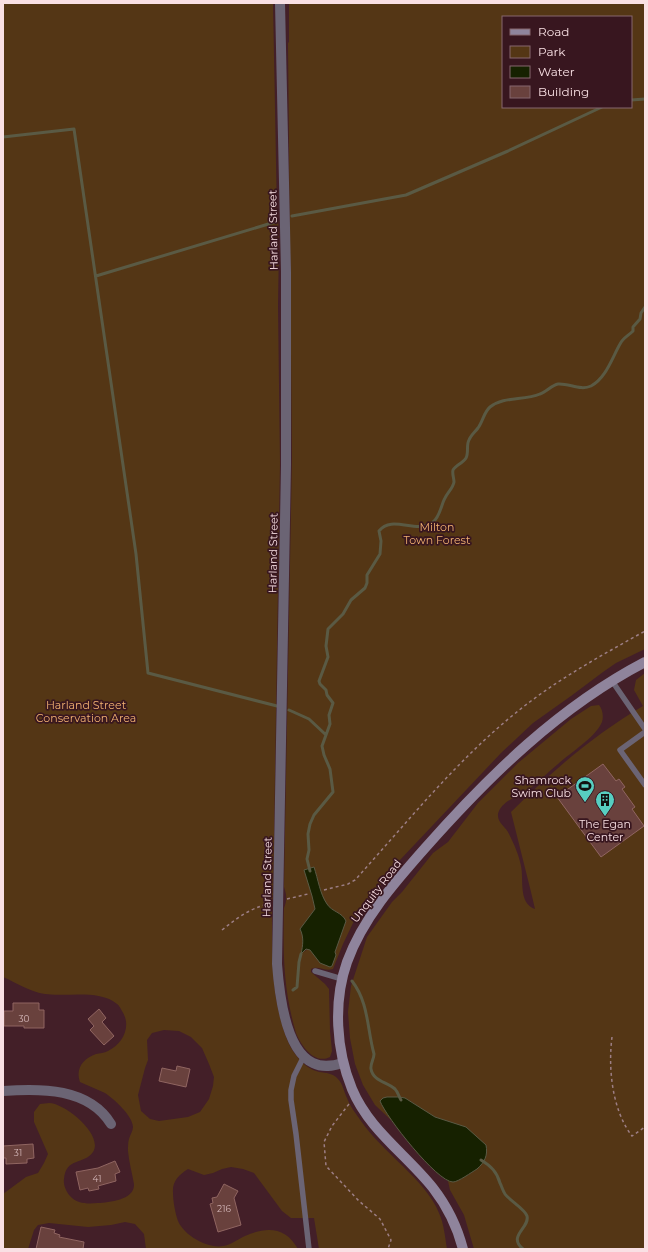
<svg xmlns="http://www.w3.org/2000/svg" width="648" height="1252" font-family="Montserrat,sans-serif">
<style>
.green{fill:#543615;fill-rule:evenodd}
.water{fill:#162100;stroke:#5a5a44}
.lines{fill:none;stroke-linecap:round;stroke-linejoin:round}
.stream{stroke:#5a5a44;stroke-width:3}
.building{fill:#69413d;stroke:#906561}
.path{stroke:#9c7e84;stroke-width:1.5;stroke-dasharray:3 3;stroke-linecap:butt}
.service{stroke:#6b6474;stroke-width:5.5}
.minor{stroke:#6b6474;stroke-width:10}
.secondary{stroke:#8f849c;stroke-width:10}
.labels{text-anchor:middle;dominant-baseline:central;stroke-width:3.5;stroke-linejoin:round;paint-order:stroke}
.number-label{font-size:9px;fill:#d5b8ba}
.street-label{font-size:11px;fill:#f9e0e4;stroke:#38161f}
.park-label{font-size:11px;fill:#f2b271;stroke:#38161f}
.poi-label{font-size:11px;fill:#f9e0e4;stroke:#38161f;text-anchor:end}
</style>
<rect width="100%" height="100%" fill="#431f28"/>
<path class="green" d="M3,3H273L277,215L278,217L279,245L278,306L280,463L273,895C271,905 272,914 272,924C272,959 272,991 282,1024C285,1036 290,1049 299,1059C304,1065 311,1070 319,1072C326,1073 333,1073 338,1079C343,1084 344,1092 347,1098C350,1106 356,1114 361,1121C382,1152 426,1180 439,1213C444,1224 445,1237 447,1249H319L314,1218H291L282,1211L254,1173L243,1169L231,1167L222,1169L213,1173L204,1175L188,1169C179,1175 172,1181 173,1193C173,1201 175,1211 177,1218C181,1234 207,1249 223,1246C231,1245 238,1239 245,1236C267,1226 286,1227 298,1249H146L144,1234L135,1224L125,1222L111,1225L88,1227L49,1223L38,1225L34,1230L28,1249H3V1194L26,1177L38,1173L44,1163L48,1154L34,1122V1112L40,1104C43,1104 47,1103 49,1103C65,1103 104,1135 93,1152C84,1165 66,1157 64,1179C63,1184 66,1192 70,1196C77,1204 88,1204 98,1203C109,1202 135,1200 134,1184C132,1173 129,1162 128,1151C128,1147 128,1142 129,1139C130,1135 133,1131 133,1127C133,1116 114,1099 105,1093C97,1089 88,1086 80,1082C75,1068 84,1058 96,1054C100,1053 104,1053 108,1051C123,1044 132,1026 122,1011C121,1009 119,1005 117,1004C100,989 66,997 45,994C30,992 17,983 3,977ZM164,1030L179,1031L191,1037L202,1048L209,1064L214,1077L213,1086L209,1099L200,1112L188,1117L159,1121L150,1119L141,1111L138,1095L145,1068L148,1060L147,1040L152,1033Z
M289,3H645V649L616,663L603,672L571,696L533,723L501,753L399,861L368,901L353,923L343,944L333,969C325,972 318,965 311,969V972L325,984L329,989L330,1031L332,1051L330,1057C314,1065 301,1045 296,1033C283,989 283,953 284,908C287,900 287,896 284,887L292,457L288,43L289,42ZM503,17H631V107H503ZM314,867C317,877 321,900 329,907C335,912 341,913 346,921L335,952L336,955L332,966L320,963L312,951L308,949L302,953C303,944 304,937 300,929L315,909L312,896Z
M645,673V1249H474L464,1215L450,1190L448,1181C458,1183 464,1176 473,1172L459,1125L435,1117L424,1111L412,1102L399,1097L383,1098L380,1101L392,1121L375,1105L363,1085L355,1064L350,1038L348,1012L351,986L367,937L392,902L402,892L433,853L448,842L478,803L518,763L571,719L591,706L599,705C602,709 604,715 602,722C595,738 571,752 558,764C548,772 539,782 528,790C519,796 501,801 498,814C497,823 506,827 509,834C514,844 519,855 521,866C524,880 518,903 535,909L531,892L511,812C552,771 594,735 643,706L634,690L636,680Z"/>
<path class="water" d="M314,867C318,879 320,894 327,904C332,912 342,912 346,921L335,952L336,955L332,966L330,967L320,963L310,950L306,949L301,954C303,945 304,937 300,929L315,909L312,896L304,870Z
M387,1097H399L405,1098L435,1117L466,1127L486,1145C488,1155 485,1162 477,1169C472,1172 458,1182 453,1182C437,1182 386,1117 380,1101L383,1098Z"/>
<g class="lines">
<path class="stream" d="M631,100L645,99
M3,137L74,129L136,554L148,673L277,706
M292,216L406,195L508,151L602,107
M96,276L275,222
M289,710L309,719L325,734
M310,871L307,859L309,850L308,834L310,824L314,815L333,792L330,769L324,755L322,746L330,724L329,715L333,703L327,695L326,690L320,684L319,681L328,657L326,646L328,629L343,614L351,600L365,588L367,583V575L380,554L381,541L379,531C392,514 417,535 433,522C440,517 441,505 445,498C448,492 453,488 454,482C454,478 452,474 453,470C456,465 463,463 466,458C469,452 466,445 469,440C471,435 475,432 478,428C483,421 484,412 490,407C504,396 524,401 540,394C546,392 552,385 558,384C569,383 580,391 591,386C606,378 612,358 620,344C623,338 628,336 633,331V327L640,319L641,313L645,307
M352,981C369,1003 367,1029 374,1054C374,1059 370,1064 371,1069C373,1081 387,1082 395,1089C398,1092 399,1097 401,1100
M293,990L297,987L299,962L301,954
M481,1160C491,1166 497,1172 500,1183C502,1187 503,1191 505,1194C510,1201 525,1209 527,1216C530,1228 507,1236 523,1249"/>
</g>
<path class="building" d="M603,764L616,781L619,779L625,787L622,789L635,807L632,809L644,826L601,857L557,797Z
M13,1003H39V1010H44V1028H24V1026H4V1011H13Z
M99,1009L106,1018L102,1022L114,1036L104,1045L90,1030L94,1026L88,1019Z
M177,1066L190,1069L186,1087L159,1081L162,1068L176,1071Z
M33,1144L34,1158L27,1159V1163L6,1164V1158H3V1146Z
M115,1161L120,1172L115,1174L116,1181L98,1186L99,1189L89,1191L88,1188L80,1190L76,1172L98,1168Z
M224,1184L238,1191L234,1198L241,1225L218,1232L210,1204L213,1203L212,1198L217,1197Z
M41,1227L55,1230L54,1233L60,1235L59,1237L84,1242L83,1249H36Z"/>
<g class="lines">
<path class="path" d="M324,890L348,884L355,880C411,818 464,751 531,701C567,674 606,653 645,631
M287,899L308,894
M222,930C237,918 249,909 268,904
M612,1037C608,1068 612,1110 632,1136L645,1127
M349,1104L332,1126L324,1142L326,1166L359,1201L380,1219L391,1240L388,1249"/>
<path class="service" d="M612,681L645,729
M645,732L620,750L645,785
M315,971L342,979
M304,1056L294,1076L291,1090V1100L296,1134L309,1249"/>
<path class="minor" d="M280,3L286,272V465L277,964C279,991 285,1050 313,1063C323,1068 333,1066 343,1063
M3,1091C41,1088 89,1088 111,1124"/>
<path class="secondary" d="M463,1249C457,1226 447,1206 433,1188C406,1154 369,1130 352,1089C336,1050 333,1002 347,962C363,918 395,882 426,847C490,775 559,707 645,662"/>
</g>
<defs>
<symbol id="stadium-pin" viewBox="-11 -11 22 30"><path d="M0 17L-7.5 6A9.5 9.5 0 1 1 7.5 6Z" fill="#57cec1" stroke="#38161f"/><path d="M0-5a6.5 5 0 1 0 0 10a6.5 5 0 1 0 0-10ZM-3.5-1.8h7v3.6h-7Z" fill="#111"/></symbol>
<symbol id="building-pin" viewBox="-11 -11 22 30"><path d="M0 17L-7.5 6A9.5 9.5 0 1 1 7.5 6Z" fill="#57cec1" stroke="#38161f"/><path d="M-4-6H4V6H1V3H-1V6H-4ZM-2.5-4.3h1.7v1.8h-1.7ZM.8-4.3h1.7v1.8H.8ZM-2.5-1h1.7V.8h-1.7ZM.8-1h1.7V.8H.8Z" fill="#111"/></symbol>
</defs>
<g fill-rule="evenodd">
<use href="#stadium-pin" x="574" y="775" width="22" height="30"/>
<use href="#building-pin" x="594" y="789" width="22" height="30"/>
</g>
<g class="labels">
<g class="number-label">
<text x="24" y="1018">30</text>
<text x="18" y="1152">31</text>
<text x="97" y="1178">41</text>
<text x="224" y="1208">216</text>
</g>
<g class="street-label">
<text transform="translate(273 230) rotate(-91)">Harland Street</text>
<text transform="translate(273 553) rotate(-89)">Harland Street</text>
<text transform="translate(267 877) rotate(-89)">Harland Street</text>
<text transform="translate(376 891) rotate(-53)">Unquity Road</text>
</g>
<g class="park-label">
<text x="437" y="527">Milton<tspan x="437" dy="13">Town Forest</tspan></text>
<text x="86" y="705">Harland Street<tspan x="86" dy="13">Conservation Area</tspan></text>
</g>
<g class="poi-label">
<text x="571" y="780">Shamrock<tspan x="571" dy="13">Swim Club</tspan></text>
<text x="605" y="824" text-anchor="middle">The Egan<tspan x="605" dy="13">Center</tspan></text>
</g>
</g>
<rect width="648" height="1252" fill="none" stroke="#f9e0e4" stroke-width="8"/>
<rect x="502" y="16" width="130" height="92" fill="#38161f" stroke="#85676e"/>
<rect x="510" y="29" width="20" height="6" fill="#8f849c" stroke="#85676e"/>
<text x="538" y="36" font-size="12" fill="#f9e0e4">Road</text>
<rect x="510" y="46" width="20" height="12" fill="#543615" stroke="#85676e"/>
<text x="538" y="56" font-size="12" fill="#f9e0e4">Park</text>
<rect x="510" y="66" width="20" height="12" fill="#162100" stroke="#85676e"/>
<text x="538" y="76" font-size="12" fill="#f9e0e4">Water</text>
<rect x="510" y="86" width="20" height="12" fill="#69413d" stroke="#85676e"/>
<text x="538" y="96" font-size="12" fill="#f9e0e4">Building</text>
</svg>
